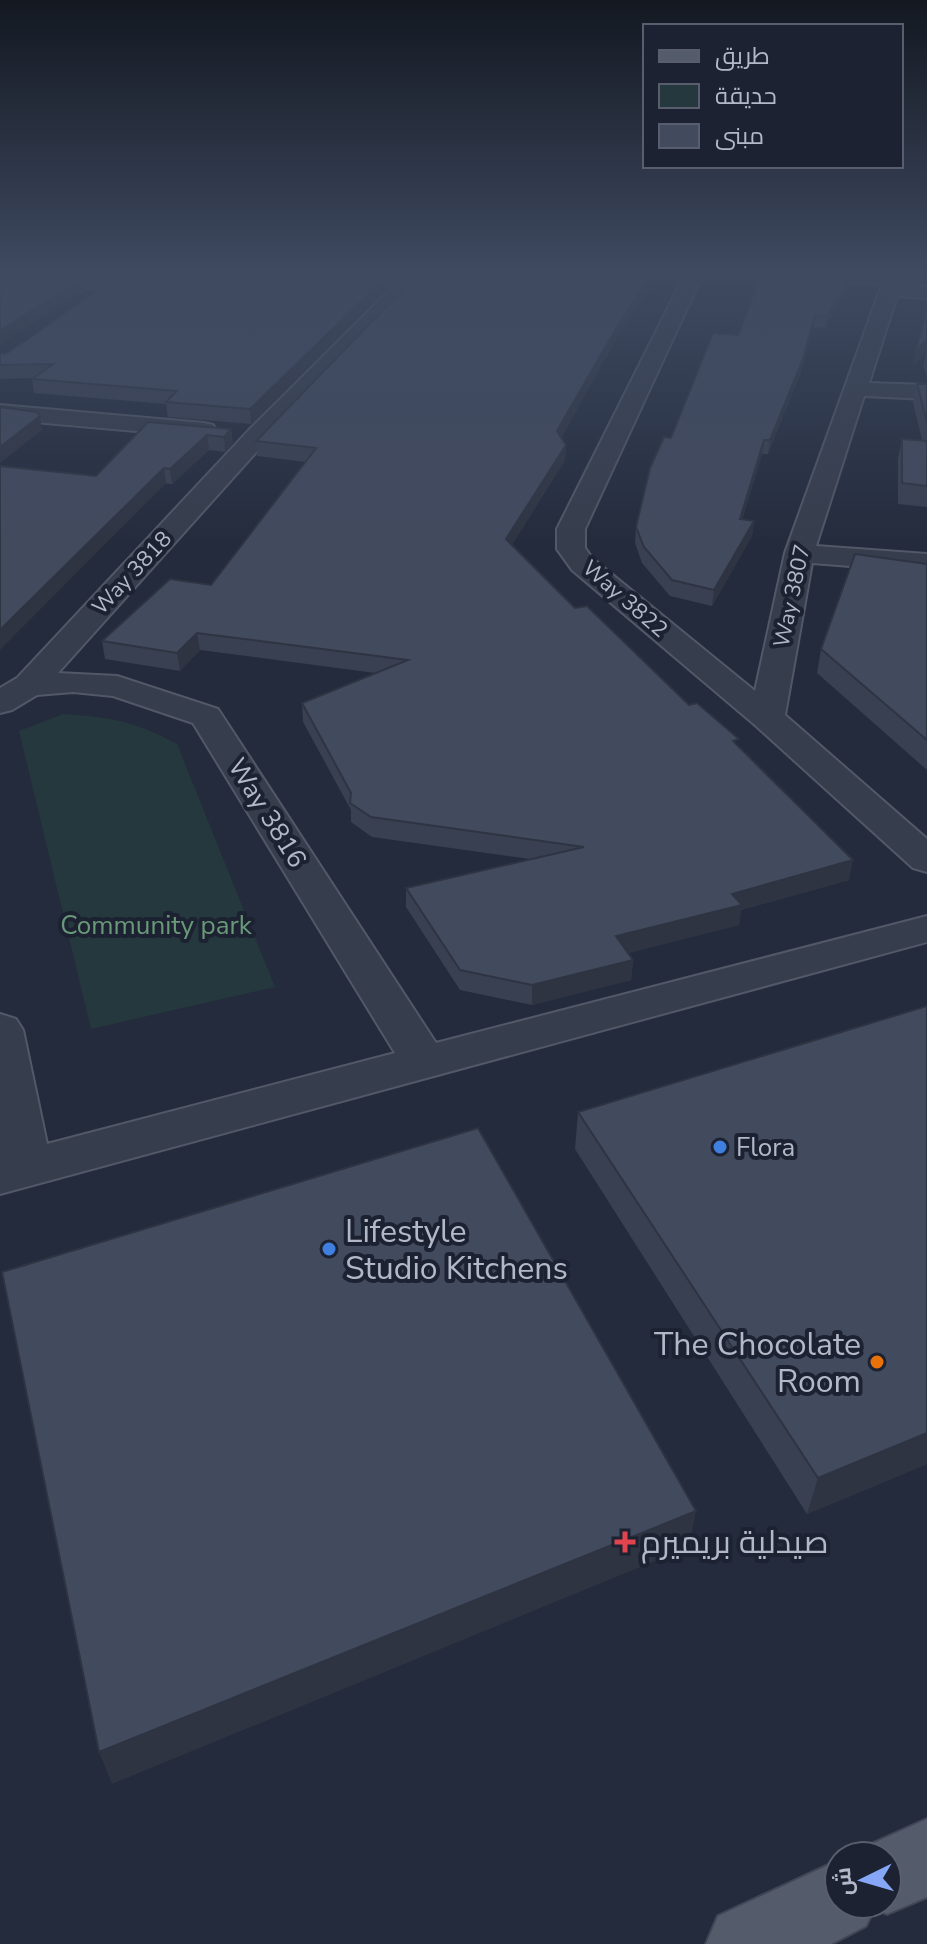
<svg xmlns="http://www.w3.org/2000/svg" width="927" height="1944" font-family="'Nunito Sans',Cairo,sans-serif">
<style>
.green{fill:#25383d}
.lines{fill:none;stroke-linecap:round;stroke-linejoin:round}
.minor-casing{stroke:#525867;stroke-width:4}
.major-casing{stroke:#404655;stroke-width:4}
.minor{fill:#363d4c;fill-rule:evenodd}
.major{fill:#545c6c;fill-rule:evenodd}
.wall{fill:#394051}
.shaded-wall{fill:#2e3442}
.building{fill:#424a5e;stroke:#2e3442;stroke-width:2}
.shop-dot{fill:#3f7fe0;stroke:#1c2231;stroke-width:3}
.food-dot{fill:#e8710a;stroke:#1c2231;stroke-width:3}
.health-dot{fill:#e0444e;stroke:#1c2231;stroke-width:3}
.labels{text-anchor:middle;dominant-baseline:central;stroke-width:8;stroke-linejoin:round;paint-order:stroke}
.far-street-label{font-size:22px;fill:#b2b8c8;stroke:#1c2231}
.street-label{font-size:26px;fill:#b2b8c8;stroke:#1c2231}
.park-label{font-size:26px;fill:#699979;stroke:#1c2231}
.poi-label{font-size:26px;fill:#b2b8c8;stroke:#1c2231;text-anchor:start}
.near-poi-label{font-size:32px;fill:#b2b8c8;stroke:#1c2231;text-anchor:start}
</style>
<rect width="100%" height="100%" fill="#232b3c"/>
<path class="green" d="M63,714C111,717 134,721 177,744L275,987L91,1029L19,731Z"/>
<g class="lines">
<defs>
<path id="minor" d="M0,274L112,277L121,283L112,289L0,283Z
M406,274H426L267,440L58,673L117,676L218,709L436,1043L927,916V942L0,1194V1014L16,1019L23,1030L47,1144L395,1053L193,723L113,696L73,692L37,695L12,710L0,713V688L17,678L249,430Z
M685,274H703L585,529V548L592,558L755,691L785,553L882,284L814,280L805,274H904L901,285L927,286V298L897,296L869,383L927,385V399L864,396L816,546L927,554V572L812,563L785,715L927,839V872L913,868L755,725L572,570L557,549V529Z
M0,405L204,423L213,425L216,430L213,435L204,437L0,419Z"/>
<path id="major" d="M927,1819V1897L887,1914L874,1909L866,1926L831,1944H706L718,1916L839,1860V1904H887V1856H857L860,1849Z"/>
</defs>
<use href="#minor" class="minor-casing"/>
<use href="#major" class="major-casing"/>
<use href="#minor" class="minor"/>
<use href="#major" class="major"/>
</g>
<path class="wall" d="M402,274L251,424L168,417L166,404L34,393L32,379L33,378L0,379V354Z
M418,274H659L617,338L561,437L566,445L565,460L512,545L575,608L738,747L849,880L741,910L739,925L628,953L633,960L631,980L532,1005L460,990L406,907V888L530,859L372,837L351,822V810L303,722L302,703L375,673L200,650L180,671L105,659L102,641L211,585L306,462L257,456L256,441Z
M850,285L825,328L813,327L801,372L768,454H762L742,520L754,521L752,536L712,606L670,596L642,563L635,543L636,527L671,438L738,335Z
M927,309V377L923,366L926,353L913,365Z
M917,384H927V507L898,504V459L902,439L922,440L913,402Z
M148,422L231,429L233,443L225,452L209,450L172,484L96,476Z
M927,564V770L817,673L821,649Z
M578,1112L927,1464L807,1514L575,1149Z"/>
<path class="shaded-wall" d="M389,274H402L251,424L250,409Z
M652,274H659L617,338L557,446V431L618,325Z
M852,274L850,285L825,328L827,316Z
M83,278L85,290L0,345V331Z
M815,315L813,327L801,372L768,454L770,440Z
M927,340L926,353L913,365L916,350Z
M40,416L42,430L0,463V447Z
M231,429L233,443L225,452L224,437Z
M207,435L209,450L172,484L170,469Z
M764,440L762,454L738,534L740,519Z
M566,445L565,460L506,555V539Z
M164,468L166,483L0,650V630Z
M754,521L752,536L712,606L714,590Z
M197,633L200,650L180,671L177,653Z
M853,860L849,880L741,910L739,925L615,956L616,936L732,894Z
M633,960L631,980L532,1005V985Z
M927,1433V1464L807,1514L818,1478Z
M696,1511L689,1547L112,1784L99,1752Z"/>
<path class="building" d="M0,274H2L83,278L0,331Z
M122,274H389L250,409L166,402L177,391L32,379L53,364L0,365V354L7,353Z
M418,274H652L618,325L557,431L566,445L506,539L575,608L587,606L689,705L697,703L739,739L733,741L853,860L732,894L742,905L616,936L633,960L532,985L460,970L406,888L584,847L371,817L350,803L351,793L302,703L408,660L197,633L177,653L102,641L170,579L211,585L316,448L256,441Z
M762,274H851L827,316L815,315L803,359L770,440H764L740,519L754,521L714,590L672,580L644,547L636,527L650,468L664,437L671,438L713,333L738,335Z
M927,309V340L916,350Z
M917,384H927V422Z
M0,407L37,412L40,416L0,447Z
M148,422L231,429L224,437L207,435L170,469L164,468L0,630V466L96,476Z
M902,439L927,441V486L902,483Z
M855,554L927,564V740L821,649Z
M927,1006V1433L818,1478L578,1112Z
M478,1128L696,1511L99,1752L2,1272Z"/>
<linearGradient id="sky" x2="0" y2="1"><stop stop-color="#131821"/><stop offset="0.5" stop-color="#3f4a61"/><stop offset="1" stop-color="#3f4a61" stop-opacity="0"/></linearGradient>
<rect width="927" height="546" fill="url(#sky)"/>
<g class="shop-dot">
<circle cx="720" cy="1147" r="8"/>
<circle cx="329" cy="1249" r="8"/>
</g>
<circle class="food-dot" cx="877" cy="1362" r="8"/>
<path class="health-dot" d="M621 1530h8v8h8v8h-8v8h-8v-8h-8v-8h8z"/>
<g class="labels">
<g class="far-street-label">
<text transform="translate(132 573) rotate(-47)">Way 3818</text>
<text transform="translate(792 596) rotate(-78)">Way 3807</text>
<text transform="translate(625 599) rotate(41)">Way 3822</text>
</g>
<g class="street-label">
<text transform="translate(267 813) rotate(58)">Way 3816</text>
</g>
<g class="park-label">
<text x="156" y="925">Community park</text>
</g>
<g class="poi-label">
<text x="736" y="1147">Flora</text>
</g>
<g class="near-poi-label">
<text x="345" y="1231">Lifestyle<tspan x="345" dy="37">Studio Kitchens</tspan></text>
<text x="861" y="1344" text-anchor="end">The Chocolate<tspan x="861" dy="37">Room</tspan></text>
<text x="641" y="1542">صيدلية بريميرم</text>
</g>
</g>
<rect x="643" y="24" width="260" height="144" fill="#1c2231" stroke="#585e6d" stroke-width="2"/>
<rect x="659" y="50" width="40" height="12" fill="#545c6c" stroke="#585e6d" stroke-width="2"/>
<text x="715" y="64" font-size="24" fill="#b2b8c8">طريق</text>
<rect x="659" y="84" width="40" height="24" fill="#25383d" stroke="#585e6d" stroke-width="2"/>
<text x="715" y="104" font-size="24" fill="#b2b8c8">حديقة</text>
<rect x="659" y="124" width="40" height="24" fill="#424a5e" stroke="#585e6d" stroke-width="2"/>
<text x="715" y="144" font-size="24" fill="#b2b8c8">مبنى</text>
<g transform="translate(863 1880) rotate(265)"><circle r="38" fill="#1c2231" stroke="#585e6d" stroke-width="2"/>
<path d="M0-6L14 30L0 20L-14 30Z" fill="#86a7f8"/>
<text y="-12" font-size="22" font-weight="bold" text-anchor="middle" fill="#b2b8c8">ش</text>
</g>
</svg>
